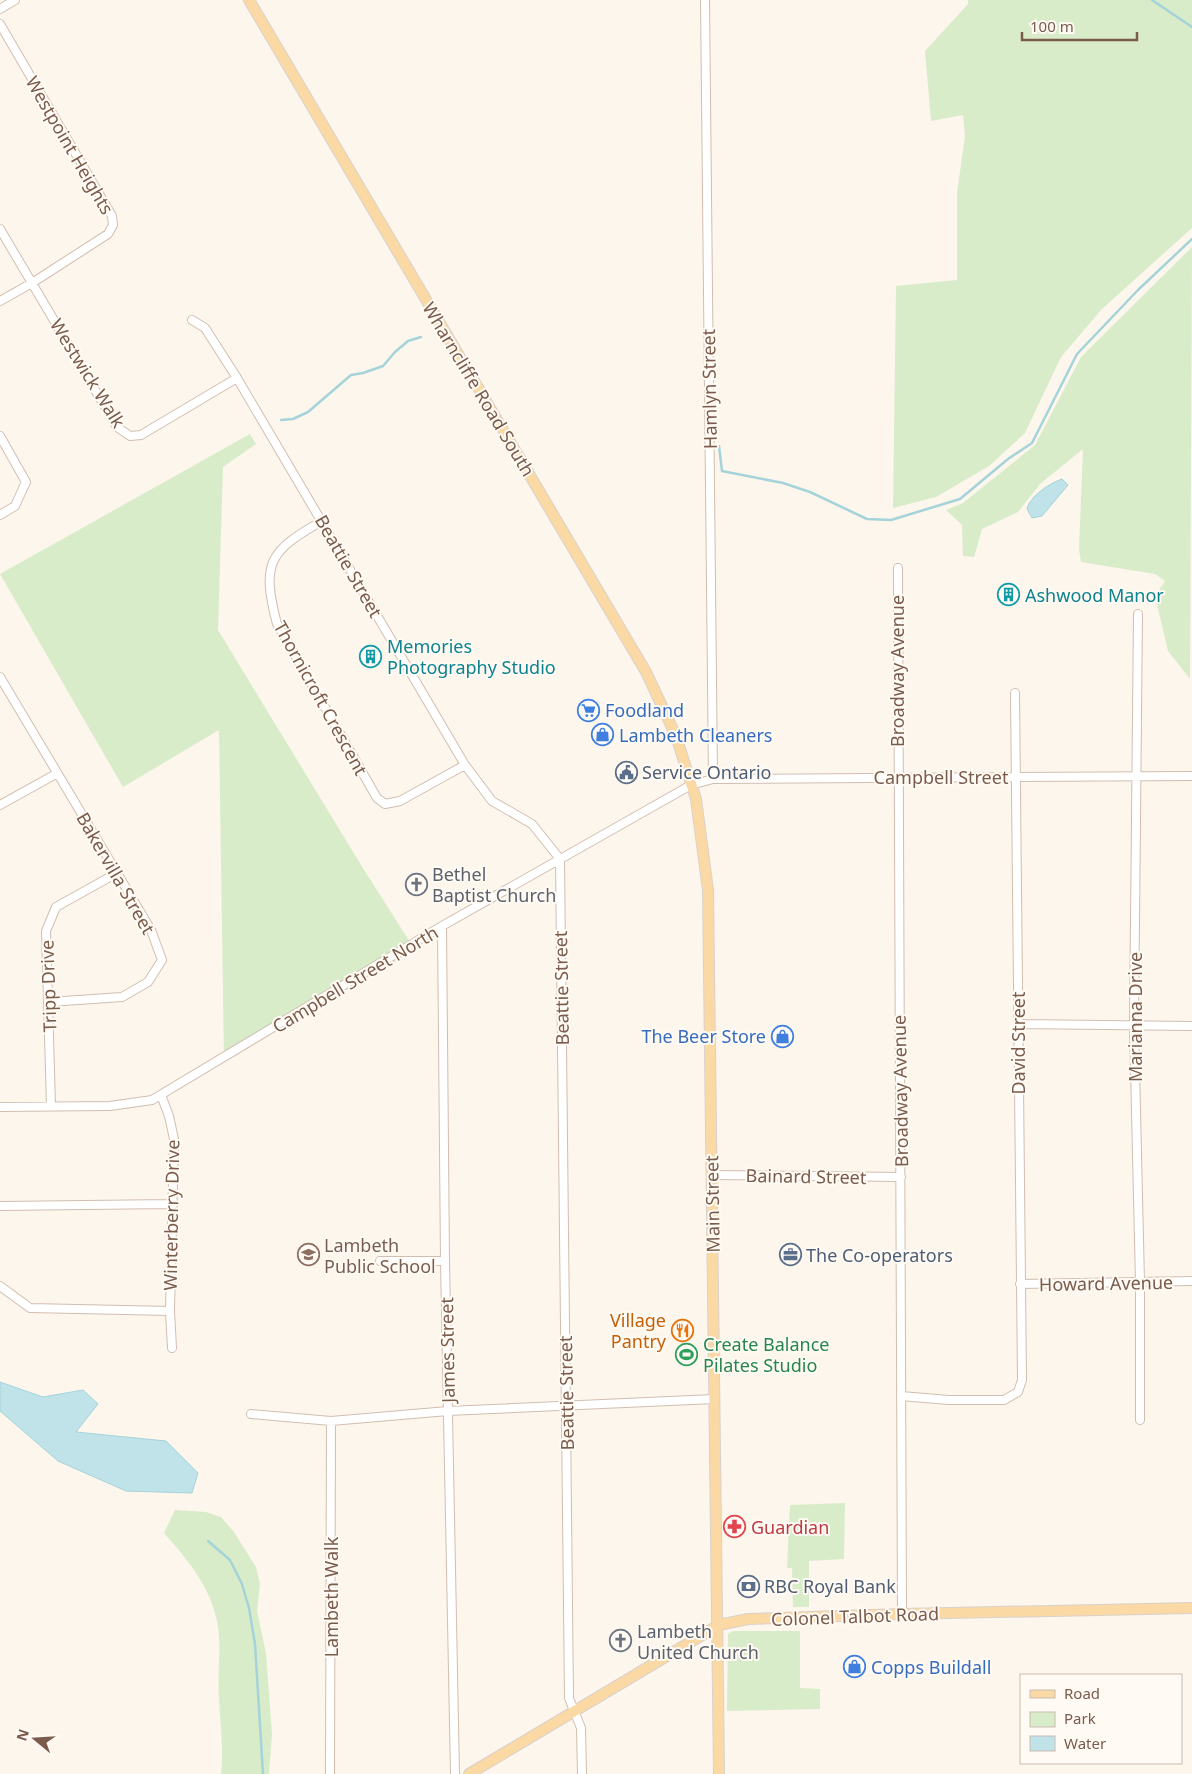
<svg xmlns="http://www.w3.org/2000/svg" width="1192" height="1774" font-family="'Noto Sans',sans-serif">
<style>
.green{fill:#d8ecc9}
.water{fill:#bfe3e8;stroke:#a5d3da}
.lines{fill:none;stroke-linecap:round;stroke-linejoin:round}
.stream{stroke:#a5d3da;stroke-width:2.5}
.minor-casing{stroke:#d1beb0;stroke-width:10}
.major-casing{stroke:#dad1cd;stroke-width:12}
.minor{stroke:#fff;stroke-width:8}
.major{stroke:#fbd9a5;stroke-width:10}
.labels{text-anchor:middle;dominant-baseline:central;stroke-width:4;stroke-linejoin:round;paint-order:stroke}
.street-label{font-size:18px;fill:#7a5c4d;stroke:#fffaf3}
.culture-label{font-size:18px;fill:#0d838f;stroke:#fffaf3;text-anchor:start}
.shop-label{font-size:18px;fill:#366cbe;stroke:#fffaf3;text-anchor:start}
.service-label{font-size:18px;fill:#4e5e75;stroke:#fffaf3;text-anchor:start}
.worship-label{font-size:18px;fill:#5b616d;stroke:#fffaf3;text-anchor:start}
.education-label{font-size:18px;fill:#785e54;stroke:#fffaf3;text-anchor:start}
.food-label{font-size:18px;fill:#c56008;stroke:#fffaf3;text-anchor:end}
.leisure-label{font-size:18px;fill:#27864d;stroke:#fffaf3;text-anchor:start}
.health-label{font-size:18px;fill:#be3a42;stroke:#fffaf3;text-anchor:start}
</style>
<rect width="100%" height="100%" fill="#fdf6ec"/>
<path class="green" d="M968,0H1192V228L1102,309L1061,357L1025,433L989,466L936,497L893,508L896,286L957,280V193L965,136L963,115L931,121L925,51L968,4Z
M1192,247L1190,679L1168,651L1155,596L1165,581L1155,574L1081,562L1079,549L1083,449L1040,484L1018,512L982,529L974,557L963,556L962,525L946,510L963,503L1035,445L1081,357Z
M250,434L256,444L223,467L218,630L361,865L415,950L224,1060L219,730L123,787L0,574Z
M845,1503L844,1559L809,1561V1607H793L792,1568H787L790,1505Z
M175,1510L206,1512L221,1517L234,1532L256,1567L260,1584L257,1611L266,1653L272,1734L269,1774H221C224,1748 220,1724 219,1697C217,1673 222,1645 217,1621C210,1586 187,1559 164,1533Z
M733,1631H800V1688L820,1689V1709L727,1711L728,1634Z"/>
<path class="water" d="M1062,479L1068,485L1042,516L1032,518L1027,509C1030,496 1050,483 1062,479Z
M0,1382L43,1397L83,1390L98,1404L76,1432L166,1441L198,1473L192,1493L126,1491L58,1461L0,1411Z"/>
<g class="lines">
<path class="stream" d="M1152,0L1192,27
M281,420L293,419L308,412L351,375L363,373L383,366L395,352L408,341L421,337
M719,446L722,471L783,483L810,492L867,519L891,520L960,499L1008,459L1032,443L1077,354L1138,290L1192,239
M208,1541L230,1560L242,1584L249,1608L255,1644L263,1774"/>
<defs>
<path id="minor" d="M705,0L713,779
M0,9L15,0
M0,24L112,216L113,225L108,234L32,283L0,301
M0,229L117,427L130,436L141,435L237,378
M192,320L205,328L237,378L465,765L492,801L532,824L560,859L569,1698L581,1728L582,1774
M0,436L26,482L15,506L0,515
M322,521C269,551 261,563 277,624L377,798L385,804L400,801L465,765
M898,568L902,1614
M1138,614L1134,1025L1140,1282V1420
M0,677L151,930L162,960L148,982L122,997L49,1002
M0,805L56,774
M442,926L445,1261L455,1774
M1018,1024L1192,1026
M51,1106L46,931L56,907L117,873
M0,1107L110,1106L152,1100L442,926L691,785L713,779L1192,776
M712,1175L901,1177
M0,1206L172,1204
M380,1261H445
M1020,1284L1192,1281
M0,1286L30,1308L170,1311L174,1139L169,1116L161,1095
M170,1311L172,1348
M901,1396L949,1400H1004L1018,1392L1022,1380L1015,693
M251,1414L331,1421L448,1411L714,1399
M330,1774L331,1421"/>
<path id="major" d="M249,0L646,672L676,736L696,799L708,890L719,1774
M469,1774L719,1625L748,1619L902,1614L1192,1608"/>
</defs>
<use href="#minor" class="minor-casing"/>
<use href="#major" class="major-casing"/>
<use href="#minor" class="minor"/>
<use href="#major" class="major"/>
</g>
<defs>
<symbol id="building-ring" viewBox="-11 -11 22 22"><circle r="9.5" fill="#fffaf3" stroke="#0f9aa8" stroke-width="1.5"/><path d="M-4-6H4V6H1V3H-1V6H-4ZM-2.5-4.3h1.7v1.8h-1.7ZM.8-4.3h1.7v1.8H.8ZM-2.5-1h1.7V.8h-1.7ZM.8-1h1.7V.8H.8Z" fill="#0f9aa8"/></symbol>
<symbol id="supermarket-ring" viewBox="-11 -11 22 22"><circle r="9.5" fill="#fffaf3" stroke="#3f7fe0" stroke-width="1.5"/><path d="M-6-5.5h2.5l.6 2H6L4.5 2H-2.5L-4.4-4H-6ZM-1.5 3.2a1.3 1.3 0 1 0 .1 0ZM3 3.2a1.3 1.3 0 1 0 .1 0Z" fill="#3f7fe0"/></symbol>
<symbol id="shop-ring" viewBox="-11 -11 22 22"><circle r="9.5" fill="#fffaf3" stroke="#3f7fe0" stroke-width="1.5"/><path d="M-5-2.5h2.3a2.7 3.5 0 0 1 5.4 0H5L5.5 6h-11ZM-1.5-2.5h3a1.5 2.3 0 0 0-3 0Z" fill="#3f7fe0"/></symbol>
<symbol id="civic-ring" viewBox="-11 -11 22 22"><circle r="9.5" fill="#fffaf3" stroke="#5c6f8a" stroke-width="1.5"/><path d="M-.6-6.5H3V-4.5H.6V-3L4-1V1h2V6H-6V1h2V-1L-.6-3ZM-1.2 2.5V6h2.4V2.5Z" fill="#5c6f8a"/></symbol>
<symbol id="church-ring" viewBox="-11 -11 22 22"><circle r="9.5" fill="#fffaf3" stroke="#6b7280" stroke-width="1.5"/><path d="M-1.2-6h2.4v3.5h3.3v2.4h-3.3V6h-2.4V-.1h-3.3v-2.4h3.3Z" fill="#6b7280"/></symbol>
<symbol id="school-ring" viewBox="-11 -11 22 22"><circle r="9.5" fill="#fffaf3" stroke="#8d6e63" stroke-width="1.5"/><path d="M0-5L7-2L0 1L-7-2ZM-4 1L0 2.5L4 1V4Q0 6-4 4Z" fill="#8d6e63"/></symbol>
<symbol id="office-ring" viewBox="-11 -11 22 22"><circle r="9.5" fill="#fffaf3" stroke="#5c6f8a" stroke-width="1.5"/><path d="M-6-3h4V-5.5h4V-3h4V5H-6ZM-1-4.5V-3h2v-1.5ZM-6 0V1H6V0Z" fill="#5c6f8a"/></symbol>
<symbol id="restaurant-ring" viewBox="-11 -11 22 22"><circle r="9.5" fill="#fffaf3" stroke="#e8710a" stroke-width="1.5"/><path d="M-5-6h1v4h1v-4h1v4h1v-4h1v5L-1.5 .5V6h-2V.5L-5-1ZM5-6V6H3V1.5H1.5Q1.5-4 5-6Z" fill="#e8710a"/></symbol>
<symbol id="stadium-ring" viewBox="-11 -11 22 22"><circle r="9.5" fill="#fffaf3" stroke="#2e9e5b" stroke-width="1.5"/><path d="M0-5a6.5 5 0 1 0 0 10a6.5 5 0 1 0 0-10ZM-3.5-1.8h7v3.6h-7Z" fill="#2e9e5b"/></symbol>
<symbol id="pharmacy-ring" viewBox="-11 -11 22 22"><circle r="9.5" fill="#fffaf3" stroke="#e0444e" stroke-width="1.5"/><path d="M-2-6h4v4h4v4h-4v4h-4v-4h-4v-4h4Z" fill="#e0444e"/></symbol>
<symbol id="bank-ring" viewBox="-11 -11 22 22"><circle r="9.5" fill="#fffaf3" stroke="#5c6f8a" stroke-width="1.5"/><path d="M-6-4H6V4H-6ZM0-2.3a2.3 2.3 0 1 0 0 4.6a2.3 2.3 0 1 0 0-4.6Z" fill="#5c6f8a"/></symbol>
</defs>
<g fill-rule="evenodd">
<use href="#building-ring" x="996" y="582" width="25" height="25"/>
<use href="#building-ring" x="358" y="644" width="25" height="25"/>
<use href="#supermarket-ring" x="576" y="698" width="25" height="25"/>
<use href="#shop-ring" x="590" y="722" width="25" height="25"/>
<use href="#civic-ring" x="614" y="760" width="25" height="25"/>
<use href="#church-ring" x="404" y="872" width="25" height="25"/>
<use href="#shop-ring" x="770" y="1024" width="25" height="25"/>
<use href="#school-ring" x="296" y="1242" width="25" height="25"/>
<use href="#office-ring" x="778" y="1242" width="25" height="25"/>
<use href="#restaurant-ring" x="670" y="1318" width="25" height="25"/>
<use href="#stadium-ring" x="674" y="1342" width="25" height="25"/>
<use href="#pharmacy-ring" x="722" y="1514" width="25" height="25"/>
<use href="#bank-ring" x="736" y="1574" width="25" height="25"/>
<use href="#church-ring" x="608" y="1628" width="25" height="25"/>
<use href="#shop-ring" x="842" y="1654" width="25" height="25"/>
</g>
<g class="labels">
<g class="street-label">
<text transform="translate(70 145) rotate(60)">Westpoint Heights</text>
<text transform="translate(88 373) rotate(58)">Westwick Walk</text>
<text transform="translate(479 389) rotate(59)">Wharncliffe Road South</text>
<text transform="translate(709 389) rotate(-91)">Hamlyn Street</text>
<text transform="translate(349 566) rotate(60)">Beattie Street</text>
<text transform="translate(897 671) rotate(-90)">Broadway Avenue</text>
<text transform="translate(321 698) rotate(61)">Thornicroft Crescent</text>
<text x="941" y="777">Campbell Street</text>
<text transform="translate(116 873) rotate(60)">Bakervilla Street</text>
<text transform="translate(355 979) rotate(-31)">Campbell Street North</text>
<text transform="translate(48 986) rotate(-92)">Tripp Drive</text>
<text transform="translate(561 988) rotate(-91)">Beattie Street</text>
<text transform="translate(1135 1017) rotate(-90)">Marianna Drive</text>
<text transform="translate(1018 1043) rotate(-90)">David Street</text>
<text transform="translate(900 1091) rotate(-91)">Broadway Avenue</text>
<text transform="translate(806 1176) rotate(1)">Bainard Street</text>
<text transform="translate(712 1204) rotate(-91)">Main Street</text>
<text transform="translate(171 1215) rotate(-89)">Winterberry Drive</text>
<text transform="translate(1106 1283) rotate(-1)">Howard Avenue</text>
<text transform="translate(447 1350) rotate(-91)">James Street</text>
<text transform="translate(566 1393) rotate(-91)">Beattie Street</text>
<text transform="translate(331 1597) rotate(-90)">Lambeth Walk</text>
<text transform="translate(855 1616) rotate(-2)">Colonel Talbot Road</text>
</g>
<g class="culture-label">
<text x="1025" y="595">Ashwood Manor</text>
<text x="387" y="646">Memories<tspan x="387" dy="21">Photography Studio</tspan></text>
</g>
<g class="shop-label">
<text x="605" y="710">Foodland</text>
<text x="619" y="735">Lambeth Cleaners</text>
<text x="766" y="1036" text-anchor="end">The Beer Store</text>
<text x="871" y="1667">Copps Buildall</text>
</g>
<g class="service-label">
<text x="642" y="772">Service Ontario</text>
<text x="806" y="1255">The Co-operators</text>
<text x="764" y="1586">RBC Royal Bank</text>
</g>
<g class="worship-label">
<text x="432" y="874">Bethel<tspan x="432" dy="21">Baptist Church</tspan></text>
<text x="637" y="1631">Lambeth<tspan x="637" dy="21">United Church</tspan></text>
</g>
<g class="education-label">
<text x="324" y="1245">Lambeth<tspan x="324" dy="21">Public School</tspan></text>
</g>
<g class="food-label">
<text x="666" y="1320">Village<tspan x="666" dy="21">Pantry</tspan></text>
</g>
<g class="leisure-label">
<text x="703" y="1344">Create Balance<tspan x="703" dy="21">Pilates Studio</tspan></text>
</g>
<g class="health-label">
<text x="751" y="1527">Guardian</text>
</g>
</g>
<rect x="1020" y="1674" width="162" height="90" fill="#fffaf3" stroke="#cabbb1"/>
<rect x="1030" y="1690" width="25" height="8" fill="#fbd9a5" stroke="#cabbb1"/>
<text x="1064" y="1699" font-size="15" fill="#7a5c4d">Road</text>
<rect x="1030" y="1712" width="25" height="15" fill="#d8ecc9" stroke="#cabbb1"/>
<text x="1064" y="1724" font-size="15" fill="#7a5c4d">Park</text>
<rect x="1030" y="1736" width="25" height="15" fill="#bfe3e8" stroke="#cabbb1"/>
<text x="1064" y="1749" font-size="15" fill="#7a5c4d">Water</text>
<g transform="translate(35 1739) rotate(288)" stroke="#fffaf3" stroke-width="4" paint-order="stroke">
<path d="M0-4L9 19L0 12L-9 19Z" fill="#7a5c4d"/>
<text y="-8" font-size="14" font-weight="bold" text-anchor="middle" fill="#7a5c4d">N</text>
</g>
<path d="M1022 32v8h115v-8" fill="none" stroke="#7a5c4d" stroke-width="2.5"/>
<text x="1030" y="32" font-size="15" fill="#7a5c4d" stroke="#fffaf3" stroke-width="4" paint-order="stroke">100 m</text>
</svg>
